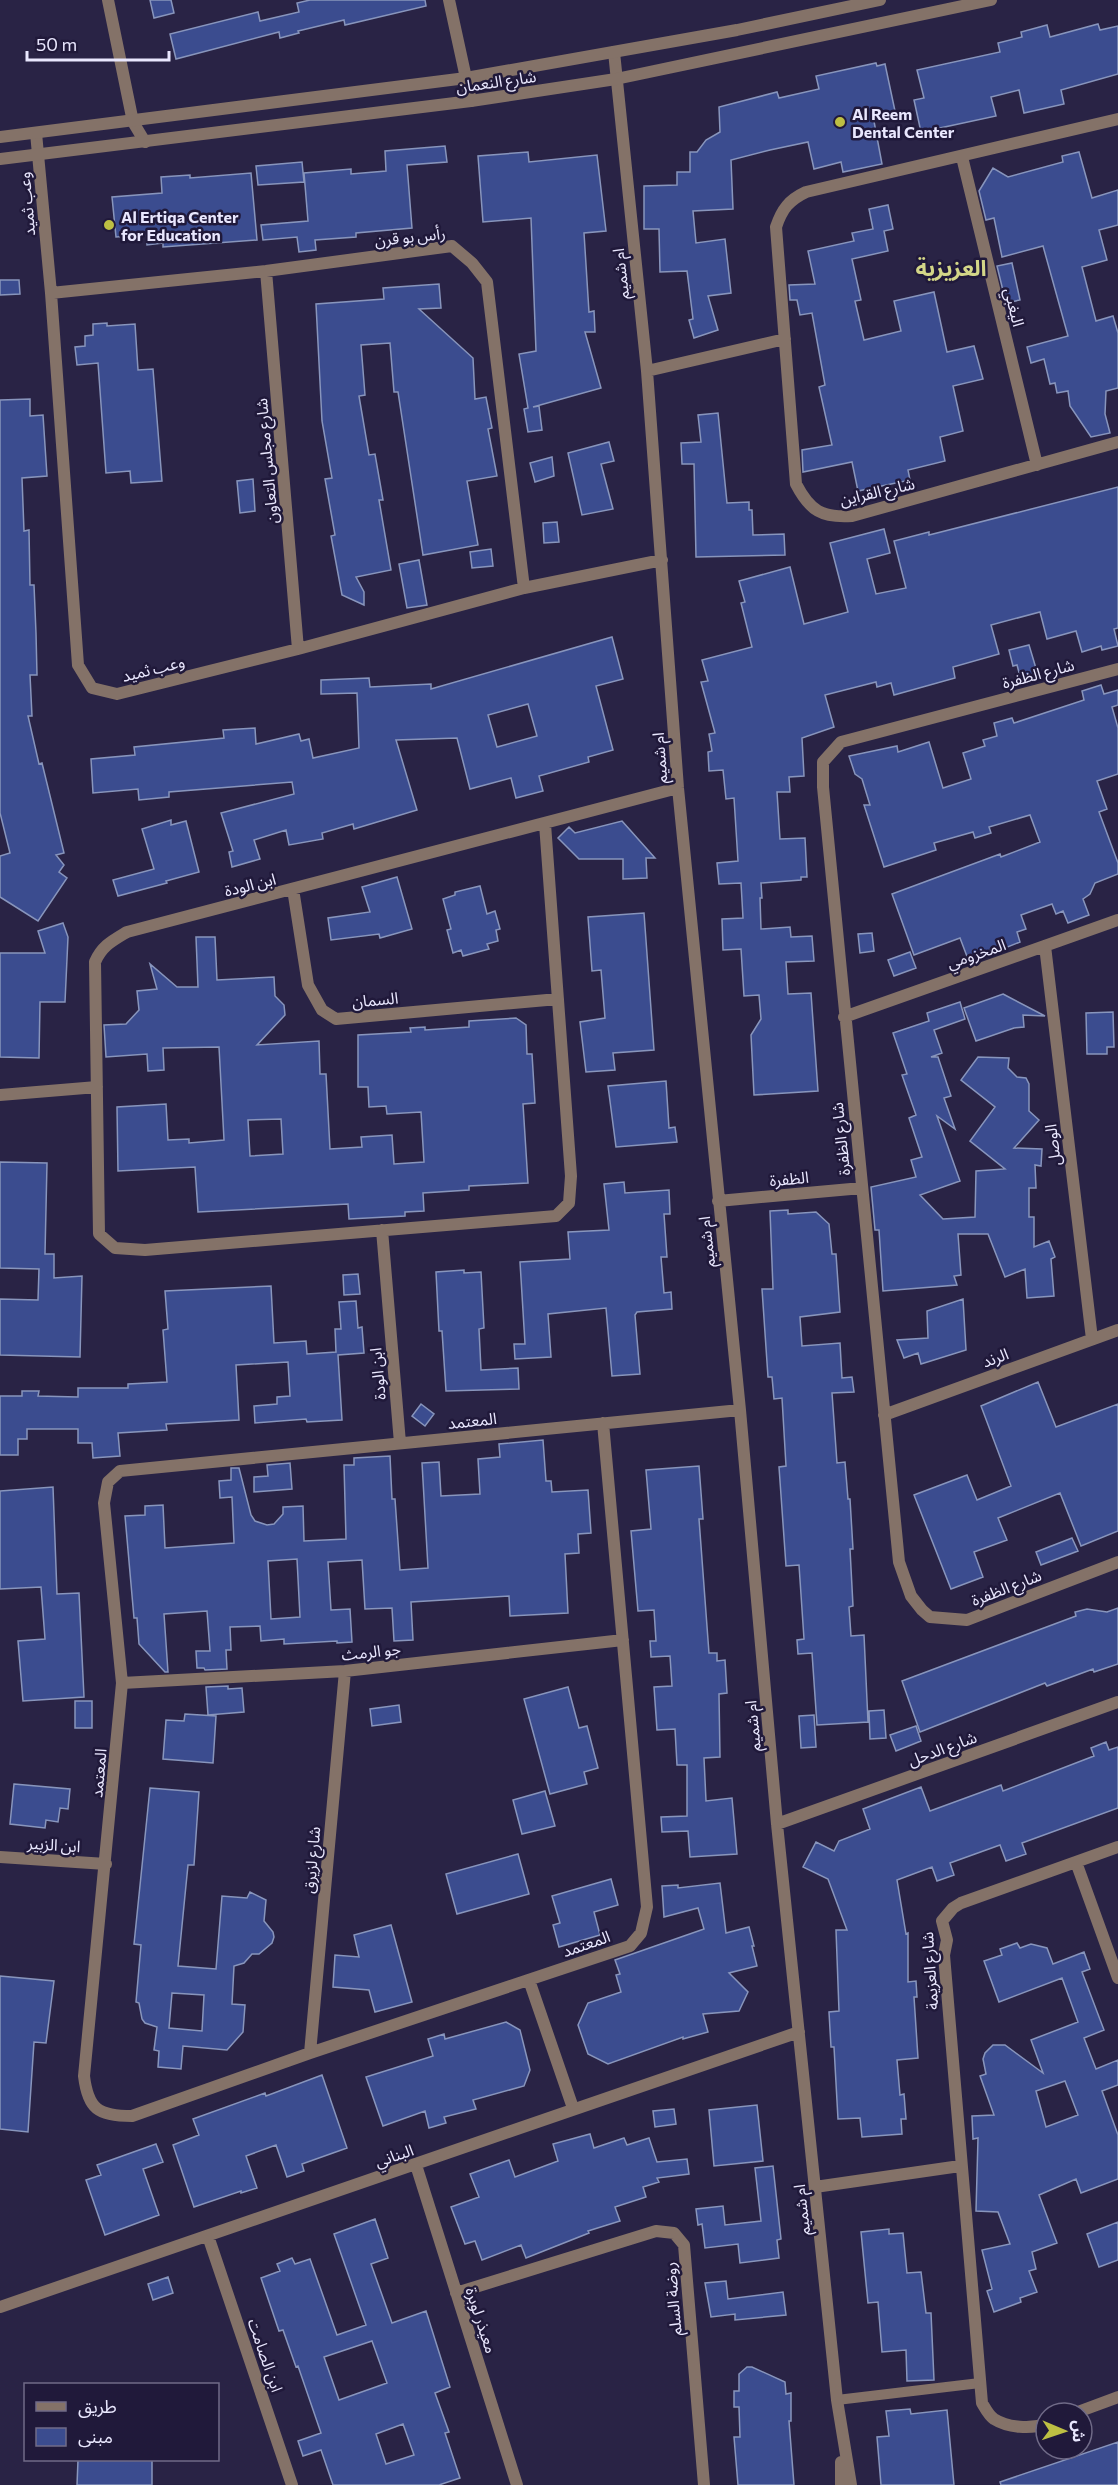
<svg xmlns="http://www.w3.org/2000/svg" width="1118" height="2485" font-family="Commissioner,'Noto Sans Arabic',sans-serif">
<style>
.building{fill:#3b4c8f;stroke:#8895bc;stroke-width:1.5;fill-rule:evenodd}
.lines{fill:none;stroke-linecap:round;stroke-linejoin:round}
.service{stroke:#847268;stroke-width:10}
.minor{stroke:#847268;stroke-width:12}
.tertiary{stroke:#847268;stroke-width:12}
.poi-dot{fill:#bdbf43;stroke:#20193a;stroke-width:2}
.labels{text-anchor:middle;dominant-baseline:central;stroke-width:5;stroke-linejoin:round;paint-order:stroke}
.street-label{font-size:16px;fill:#e9e7fe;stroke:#20193a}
.poi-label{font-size:16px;font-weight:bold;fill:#e9e7fe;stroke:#20193a;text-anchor:start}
.district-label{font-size:22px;font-weight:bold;fill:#d3d688;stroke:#20193a}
</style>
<rect width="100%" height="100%" fill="#292345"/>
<path class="building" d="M150,0H171L174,13L154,18Z
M310,0H425L426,6L345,25L344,20L298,31L299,33L280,38L279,32L176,59L170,34L258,12L260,21L299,12L297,3Z
M1098,24L1100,30L1118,26V74L1061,90L1064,104L1024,113L1019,90L991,97L996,116L921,132L914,100L924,98L917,70L1000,52L998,43L1022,37L1021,32L1047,25L1050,37Z
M876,63L877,66L885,64L895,111L873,116L882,164L843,172L841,162L814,169L808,142L770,150L731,160L733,209L693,211L696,243L725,239L731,293L708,296L718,330L694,338L689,320L693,319L687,271L660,272L659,229H644V186L677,185V172H690V152H697L706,140L720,132L719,107L777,92L779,98L819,89L816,76Z
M445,146L447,162L407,165L412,228L356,233V237L315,240L316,250L299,252L297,237L263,240L261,225L308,221L304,173L351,169V174L386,171L385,151Z
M528,152L529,162L597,155L606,231L584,233L589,312L594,311L595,332H585L601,388L533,407L539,406L542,430L528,432L524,409L528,408L519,354L536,351L531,218L483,222L478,156Z
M1079,152L1092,198L1118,190V225L1099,230L1107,260L1082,267L1096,321L1113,316L1118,333V388L1106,391L1105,414L1110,433L1091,437L1070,406L1068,391L1057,393L1055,383L1050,384L1044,359L1031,363L1027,347L1068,336L1043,246L1002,257L994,218L986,220L979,191L993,168L1008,177L1063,162L1062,156Z
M302,162L304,182L258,185L256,166Z
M251,173L257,240L163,247V243L147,245L146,235L116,237L112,197L162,193L161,177L190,175V178Z
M888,205L893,229L884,231L888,251L852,259L861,300L855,301L864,340L901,331L894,301L934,292L947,352L974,346L983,379L953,386L963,431L940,437L945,461L908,470L910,480L858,491L852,462L803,472L802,450L832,445L819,387L825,385L812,313L800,315L797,300H790L789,285L815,284L808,251L854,241L852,233L873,229L869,209Z
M1012,263L1020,300L1006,303L997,266Z
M0,280H19L20,294L0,295Z
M439,284L441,308L419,309L473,358L475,399L486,397L492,428L488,429L497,476L467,481L478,545L423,555L398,392H394L390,343L361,345L365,395L359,396L369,455L375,454L383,500H379L391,570L356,577L364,592V605L342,595L331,536L335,535L325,479L332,478L322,421L316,304L384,299L383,288Z
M107,323V326L135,324L138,370L153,369L162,481L131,483L130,471L106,473L98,363L77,365L75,347L85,346V336L93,335V324Z
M30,399V416L43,415L47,476L22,478L24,531L29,530L30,585H34L36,633L37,675H30L32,716H28L39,764L42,763L64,853L56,855L64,865L59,872L67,878L38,921L0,897V856L10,853L0,813V400Z
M718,413L727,503L749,502V510H752L753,535L784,534L785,555L696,557L694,464H682L681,443L701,442L698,415Z
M609,442L614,461L601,464L613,509L582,515L568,453Z
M552,457L554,476L535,482L530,463Z
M253,479L255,511L240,513L237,481Z
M1118,487V628L1114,629L1118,646L1102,650L1101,646L1082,652L1076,631L1047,639L1040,612L991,625L999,654L953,667L955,678L894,695L891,683L877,687L876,682L825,695L834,727L802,738L804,776L789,777L790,792H777L780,839L805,838L807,877H801V880L761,883L762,898H760L761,929L790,927L791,937L812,936L814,961L786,962L788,994L811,993L818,1091L754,1095L751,1035L761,1019L759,995L744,996L741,949L723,950L722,919L743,918L741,883L719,884L717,863L738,861L734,798L726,799L723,770L709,771L708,752L712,751L709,734L715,733L701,682L708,681L702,660L752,647L741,603L745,602L739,581L790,567L804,624L848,612L830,543L884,529L890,553L867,559L876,594L906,588L894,541L929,532V535Z
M557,522L559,542L544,543L543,523Z
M491,549L493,566L472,568L470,552Z
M419,560L427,605L407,608L399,564Z
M612,637L623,679L596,686L613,750L588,757L589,762L539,776L543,791L516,798L511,778L470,789L457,738L396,740L417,810L354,829L353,824L322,833L323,839L289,845L286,830L254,840L260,859L232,867L229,852L233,851L221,813L294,794L292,782L169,792V797L139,800L138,789L93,793L91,759L135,755L134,747L224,738L223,730L255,728L256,744L299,734L301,741L309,739L313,758L359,748L357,693L321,694V680L369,678L370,687L431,684V689ZM528,704L537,736L497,747L488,715Z
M1029,645L1038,675L1021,680L1017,665L1013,666L1009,650Z
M1101,685L1104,694L1118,690V705L1112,707L1118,728V774L1097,781L1107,809L1099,812L1118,863V874L1095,883L1090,894L1083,899L1089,915L1068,923L1063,911L1056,914L1052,904L1021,915L1026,929L1017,932L1020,942L1000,950L999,947L968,959L960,938L914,955L892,894L1000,854L1001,857L1040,842L1030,815L989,827L991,833L975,838L973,832L934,843L936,850L884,867L864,805H870L862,779L855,774L849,756L897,746L898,752L929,742L943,788L971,779L963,753L985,746L983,740L997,736L994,723L1012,718L1014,723L1084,700L1082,691Z
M171,820V825L186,821L199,872L166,881L167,883L118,896L113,880L154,869L142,829Z
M622,821L655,858H646L647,878L623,879V859H579L558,838L569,827L575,833Z
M397,877L412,929L380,938L379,934L331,940L328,918L370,912L362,887Z
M480,886L487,914L495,911L500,929L496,930L498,941L487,944L489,949L463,956L461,950L453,953L447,930L451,929L443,899L455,895V892Z
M644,913L654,1050L613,1053L615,1070L586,1072L580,1022L605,1018L601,970L592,971L588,917Z
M63,923L68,937L65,1002H40L39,1058L0,1057V953H45L38,931Z
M872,933L874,951L860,953L858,934Z
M196,937H215L217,980L274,977L275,996L284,1005L285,1015L257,1045L319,1041L320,1074H326L330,1149L362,1147L361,1137L392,1135L394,1164L424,1162L421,1112L387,1114L386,1106L369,1107L368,1087H358V1035L411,1032L410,1028L425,1027V1030L469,1027V1021L516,1018L526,1025L527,1054H532L535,1103L523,1104L528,1183L469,1186V1190L423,1193L424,1211L405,1212V1216L349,1219L348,1204L198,1212L195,1167L118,1171L117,1107L166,1104L168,1140L189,1139V1143L224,1140L219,1047L163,1048L164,1070L148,1071L147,1054L106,1057L104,1025L126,1024L139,1010L137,991L157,989L150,964L177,987H198ZM281,1119L283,1154L250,1156L248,1120Z
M910,952L916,968L894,976L888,960Z
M1003,994L1045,1016L1023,1015L1024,1027L1014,1028L976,1041L964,1008Z
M960,1002L965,1019L934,1030L942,1053L931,1057H938L951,1096L944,1098L955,1129L937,1116L960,1181L920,1195L943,1219L975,1217L976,1171L1005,1169L970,1141L995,1107L961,1080L978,1057L1009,1058L1008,1068L1017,1077L1026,1078L1029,1084V1111L1039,1120L1014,1148L1042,1149L1041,1166L1035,1165L1036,1188H1029V1217H1034V1247L1049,1241L1055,1257L1051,1259L1054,1296L1027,1298L1025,1269L1005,1277L988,1234H958L961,1275L954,1276L957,1285L883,1291L879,1230H875L871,1187L916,1177L911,1160L922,1157L909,1118L916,1115L902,1075L907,1074L893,1033L929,1021L927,1013Z
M1113,1012L1114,1047H1107V1054H1087L1086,1013Z
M666,1081L669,1128L675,1127L677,1142L616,1147L608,1086Z
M0,1162L47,1163L45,1254H54V1278L82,1276L80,1357L0,1355V1299L38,1300L39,1269L0,1268Z
M624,1182L625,1193L669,1190L670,1214H664L667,1257H661L664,1293L671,1292L672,1309L637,1312L635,1315L640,1374L612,1376L606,1308L548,1314L551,1357L515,1359L514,1344H525L520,1262L570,1259L568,1232L609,1230L604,1184Z
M788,1210V1214L816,1212L829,1224L832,1254H836L840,1312L800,1317L802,1346L840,1343L842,1378L852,1377L854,1392L832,1393L837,1463L845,1462L848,1499H850L853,1549H850L853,1606L849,1607L851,1636L864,1635L868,1722L817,1725L812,1653L798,1654L797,1640L804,1639L799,1565L786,1566L779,1467L786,1466L782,1398L774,1399L772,1377H768L762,1289H773L770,1211Z
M464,1270V1273L481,1272L484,1328L479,1329L481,1370L518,1368L519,1389L446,1391L442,1331H439L436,1272Z
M358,1274L360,1294L344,1295L343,1275Z
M271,1286L274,1343L306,1341L307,1354L336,1352L335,1329H341L339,1302L356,1301L358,1328L362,1327L364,1353L338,1355L342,1420L307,1422L306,1419L255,1423L254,1406L277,1404V1397L290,1396L288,1362L236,1365L239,1420L166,1424L167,1430L118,1433L120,1456L93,1458L92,1443H78V1429H27V1439H18V1455H0V1396H22V1391H39L38,1396L78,1397V1388H128V1384L167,1382L163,1330L168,1329L165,1291Z
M963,1299L966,1350L921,1364L918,1353L904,1358L897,1340L928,1338L927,1311Z
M1038,1382L1056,1427L1118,1404V1531L1081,1546L1060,1493L998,1518L1007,1540L974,1552L983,1577L951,1589L914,1495L967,1475L977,1500L1011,1486L981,1406Z
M421,1404L434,1414L425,1426L412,1416Z
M543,1440L546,1481H551L552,1492L588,1490L591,1533L578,1534L579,1553L565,1554L568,1613L510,1616L509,1596L411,1602L413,1640L394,1641L392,1608L365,1609L362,1560L328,1562L331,1610L350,1609L352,1642L337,1643V1641L284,1644V1639L261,1641L260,1626L230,1627L231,1650H226L227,1669L205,1670L204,1668H197L196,1651H210L207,1611L164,1614L168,1672H165L139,1644L137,1618H134L125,1516L145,1515V1506L163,1505L165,1548L234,1543L232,1497L220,1498L219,1481L231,1480V1468H239L251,1515L255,1521L267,1525L274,1524L283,1514V1507L303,1506L304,1541L346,1539L344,1465H354V1458L390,1456L392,1499H395L400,1570L428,1568L422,1463L439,1462L441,1496L480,1494L478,1459L500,1457L499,1444ZM297,1559L300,1617L271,1619L268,1561Z
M290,1463L292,1489L254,1492V1477L268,1476L267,1465Z
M699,1466L703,1519H699L709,1653H717V1661L725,1660L727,1693L719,1694L720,1757L704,1758L706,1801L732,1798L737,1854L690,1857L688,1831L662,1832L661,1817L687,1816V1765H677L675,1729L657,1730L654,1687L672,1686L670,1656L651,1657L650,1641H656L654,1610L638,1611L631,1531L651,1529L646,1470Z
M53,1487L57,1594L79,1593L84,1697L23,1701L18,1641L45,1639L41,1587L0,1589V1491Z
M1072,1538L1078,1551L1041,1565L1036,1552Z
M1118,1608V1664L1094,1672L1093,1669L1047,1686L1045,1683L920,1732L902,1681L1076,1616L1075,1612L1087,1609L1107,1612Z
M228,1686V1689L242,1688L244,1712L208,1715L206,1687Z
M568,1687L579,1728L587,1726L598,1768L584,1772L587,1784L550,1794L524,1699Z
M75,1701H92V1728H75Z
M399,1705L401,1722L372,1726L370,1709Z
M884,1710L886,1738L870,1739L869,1711Z
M185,1714L216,1716L213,1763L163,1759L166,1720L184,1721Z
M814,1715L816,1747L801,1748L799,1716Z
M916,1726L921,1741L896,1751L890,1735Z
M1106,1742L1109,1750L1118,1747V1808L1022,1843L1026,1854L1006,1861L1000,1845L950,1863L954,1875L937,1881L932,1867L897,1880L906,1934L908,1933V1982L916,1981L917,1997H914L918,2058L897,2060L900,2095L904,2094L906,2119H901L902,2134L862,2137L860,2118L838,2119L834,2047H831L829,2012L839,2011L836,1930H847L828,1879L803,1867L816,1842L834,1851L839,1841L870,1829L863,1809L921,1787L930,1811L1001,1785L1003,1791L1094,1756L1091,1748Z
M14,1784L70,1789L68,1809L60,1808L58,1822L46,1820L45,1828L10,1824Z
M150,1788L199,1792L194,1865H188L178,1966L216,1969L222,1896L247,1898L250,1892L266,1900L264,1921L273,1932L274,1937L272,1943L259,1954H252L244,1963L234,1966L232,2004L245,2005L243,2032L227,2050L183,2046L181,2069L158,2067L159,2051L154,2050L157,2027L145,2023L142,2019L139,2003L136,2002L141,1945L134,1944ZM172,1993L204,1995L202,2031L169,2028Z
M545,1791L555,1826L522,1834L513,1800Z
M518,1854L529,1894L457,1914L446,1874Z
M611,1879L618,1905L594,1912L600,1935L559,1947L553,1925L560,1923L552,1896Z
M720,1883L726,1933L749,1927L754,1946H752L757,1966L729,1973L748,1992L739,2011L703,2014L708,2032L683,2039V2037L608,2064L588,2054L578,2025L588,2003L621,1992L616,1975L620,1974L615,1960L704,1929L698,1908L664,1917L662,1886L678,1885V1888Z
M391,1925L412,2002L375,2012L369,1990L333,1987L335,1955L359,1957L354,1935Z
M1017,1943L1020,1948L1031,1944L1047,1948L1053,1964L1084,1952L1090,1969L1082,1972L1104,2030L1084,2038L1096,2069L1118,2060V2085L1102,2091L1118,2135V2179L1081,2193L1076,2179L1039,2195L1057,2243L1032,2252L1036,2269L1029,2271L1037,2292L1020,2298L1021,2302L994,2312L987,2291L992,2289L982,2250L1010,2244L998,2212L976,2211L978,2138L973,2139L972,2116L994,2115L980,2076L986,2074L983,2059L985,2053L993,2045H1005L1043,2073L1031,2040L1078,2022L1062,1978L999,2002L984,1961L1002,1955L1000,1949ZM1065,2081L1078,2115L1046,2127L1036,2091Z
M0,1976L54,1981L46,2043L34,2042L28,2132L0,2129Z
M506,2022L520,2030L530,2070L524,2086L473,2100L476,2109L444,2117L446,2123L429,2128L425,2111L383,2126L366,2077L433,2056L428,2039L444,2034L445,2039Z
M322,2075L347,2148L302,2164L304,2171L287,2177L276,2145L246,2156L257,2188L241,2193V2191L194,2207L173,2145L199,2135L193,2119L265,2093L266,2096Z
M757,2105L763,2161L714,2166L709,2110Z
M674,2109L676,2124L655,2127L653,2111Z
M590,2134L594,2148L624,2138L627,2145L649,2138L657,2162L687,2159L689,2174L657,2178L659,2182L643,2187L646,2197L615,2207L620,2221L588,2231L589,2233L526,2258L521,2245L482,2260L475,2241L465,2244L451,2207L479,2197L470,2174L509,2160L515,2177L558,2161L553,2144Z
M156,2144L163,2162L143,2169L159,2215L105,2235L86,2180L101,2175L97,2165Z
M773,2166L781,2239L777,2240L779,2258L740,2263L738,2244L705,2248L702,2224L698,2225L696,2209L723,2206L725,2225L761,2221L755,2168Z
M375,2219L388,2258L371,2264L392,2323L426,2311L450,2387L435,2393L449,2432L445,2433L460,2478L439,2485H333L321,2450L303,2456L298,2441L321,2433L298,2366L296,2367L283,2330L279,2331L261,2278L280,2271L277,2264L292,2258L295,2264L310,2259L337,2335L366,2325L334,2234ZM372,2341L387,2383L339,2400L324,2357ZM403,2424L414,2455L386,2464L376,2434Z
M1118,2222V2260L1099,2267L1087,2234Z
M889,2229V2234L903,2233L907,2273L921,2272L926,2313H931L934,2380L907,2381L906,2350L882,2352L878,2302L868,2303L861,2232Z
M168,2277L173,2293L153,2300L148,2284Z
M726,2281L728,2299L783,2292L786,2315L735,2320V2314L711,2317L705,2283Z
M747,2367H752L785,2382L786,2394L791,2393V2421H789L794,2485H738L734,2437H740L739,2407H734V2391H739V2374Z
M910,2409L911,2414L947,2410L954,2485H881L877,2437L889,2436L886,2411Z
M1118,2442V2485H1001L1000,2482Z
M78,2460H152V2485H77Z"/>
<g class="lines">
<path class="service" d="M837,2400L980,2383"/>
<path class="minor" d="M108,0L133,122L145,142
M449,0L471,101
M614,52L647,371L678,788L740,1410L777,1824L837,2400L851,2485
M1118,119L806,192C789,200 782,209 776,227L796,484C810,511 822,518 852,516L1118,442
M36,133L51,293L78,665L92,688L117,694L298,649L524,588L662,560
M962,157L1037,465
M266,271L298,649
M51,293L266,271L452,246L472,263L487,282L524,588
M647,371L785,339
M1118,669L841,742L823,762V787L899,1562L911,1596L922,1610L930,1617L967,1620L1118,1562
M545,824L571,1176L569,1203L556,1216L145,1250L115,1248L99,1234L95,962C102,946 112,941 127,932L678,788
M293,889L308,985L322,1010L336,1019L558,999
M1045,946L1092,1339
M844,1017L1118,920
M0,1095L97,1087
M718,1201L862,1188
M382,1230L400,1443
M884,1415L1118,1330
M603,1423L647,1907L641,1933L630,1946L310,2053L132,2116C98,2116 88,2109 84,2076L122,1683L104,1503L108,1482L120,1471L740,1410
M122,1683L345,1671L623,1640
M777,1824L1118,1702
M0,1857L106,1864
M1076,1862L1118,1978
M529,1980L573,2108
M310,2053L345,1671
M416,2165L517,2485
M815,2187L960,2166
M208,2236L292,2485
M456,2293L656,2231L674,2233L684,2245L704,2485
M0,2307L799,2032
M1075,2413L1118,2397
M1046,2424C1031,2429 1008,2428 994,2419C989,2416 985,2408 982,2403L944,1955L947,1940L942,1921L953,1908L961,1903L1118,1847
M841,2462V2485"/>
<path class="tertiary" d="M0,137L466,78L737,30L880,0
M0,159L471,101L616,79L991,0"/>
</g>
<g class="poi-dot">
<circle cx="840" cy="122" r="6"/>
<circle cx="109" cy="225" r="6"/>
</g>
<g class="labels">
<g class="street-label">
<text transform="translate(496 81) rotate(-8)">شارع النعمان</text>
<text transform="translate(26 204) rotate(-95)">وعب ثميد</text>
<text transform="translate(410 236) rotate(-6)">رأس بو قرن</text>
<text transform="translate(620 274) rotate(-96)">ام شميم</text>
<text transform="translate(1015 307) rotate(76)">اليغبي</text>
<text transform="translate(266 461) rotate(-95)">شارع مجلس التعاون</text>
<text transform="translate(877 491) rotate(-13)">شارع القراين</text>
<text transform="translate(153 668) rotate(-14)">وعب ثميد</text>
<text transform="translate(1038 673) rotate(-15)">شارع الظفرة</text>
<text transform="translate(659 758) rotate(-94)">ام شميم</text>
<text transform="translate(250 884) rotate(-14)">ابن الودة</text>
<text transform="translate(976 953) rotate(-19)">المخزومي</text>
<text transform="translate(375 999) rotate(-5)">السمان</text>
<text transform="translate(840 1139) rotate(-96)">شارع الظفرة</text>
<text transform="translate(1052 1145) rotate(-97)">الوصل</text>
<text transform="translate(789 1178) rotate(-5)">الظفرة</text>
<text transform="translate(706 1242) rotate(-96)">ام شميم</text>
<text transform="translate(995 1357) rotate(-20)">الرند</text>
<text transform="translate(377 1374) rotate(-95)">ابن الودة</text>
<text transform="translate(472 1420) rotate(-6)">المعتمد</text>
<text transform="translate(1006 1587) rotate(-21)">شارع الظفرة</text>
<text transform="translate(371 1651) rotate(-6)">جو الرمث</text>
<text transform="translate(752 1726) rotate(-95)">ام شميم</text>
<text transform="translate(942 1748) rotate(-20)">شارع الدحل</text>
<text transform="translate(98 1773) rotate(-85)">المعتمد</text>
<text transform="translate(54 1844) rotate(4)">ابن الزبير</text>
<text transform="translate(311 1860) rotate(-85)">شارع لزيرق</text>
<text transform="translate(586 1943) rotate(-19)">المعتمد</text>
<text transform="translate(929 1971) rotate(-94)">شارع العزيمة</text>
<text transform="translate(394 2155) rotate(-19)">البناني</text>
<text transform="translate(801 2210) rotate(-96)">ام شميم</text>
<text transform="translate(672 2299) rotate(-95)">روضة السلم</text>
<text transform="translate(482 2320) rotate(72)">معيذر لوبرة</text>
<text transform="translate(266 2355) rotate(71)">ابن الصامت</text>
</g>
<g class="poi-label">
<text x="852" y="113">Al Reem<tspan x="852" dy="18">Dental Center</tspan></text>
<text x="121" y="216">Al Ertiqa Center<tspan x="121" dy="18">for Education</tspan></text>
</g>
<g class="district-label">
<text x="951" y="267">العزيزية</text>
</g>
</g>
<rect x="24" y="2383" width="195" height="78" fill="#20193a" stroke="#706b88" stroke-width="1.5"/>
<rect x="36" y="2402" width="30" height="9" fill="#847268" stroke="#706b88" stroke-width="1.5"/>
<text x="78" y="2413" font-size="18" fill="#e9e7fe">طريق</text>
<rect x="36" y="2428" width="30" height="18" fill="#3b4c8f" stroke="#706b88" stroke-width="1.5"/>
<text x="78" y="2443" font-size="18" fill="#e9e7fe">مبنى</text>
<g transform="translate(1064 2431) rotate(92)"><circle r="28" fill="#20193a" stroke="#706b88" stroke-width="1.5"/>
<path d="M0-4.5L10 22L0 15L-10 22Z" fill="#bdbf43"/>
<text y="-9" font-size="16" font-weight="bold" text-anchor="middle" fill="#e9e7fe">ش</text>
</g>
<path d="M27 51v9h142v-9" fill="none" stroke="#e9e7fe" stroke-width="3"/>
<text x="36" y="51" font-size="18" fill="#e9e7fe" stroke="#20193a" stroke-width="4.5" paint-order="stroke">50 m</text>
</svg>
